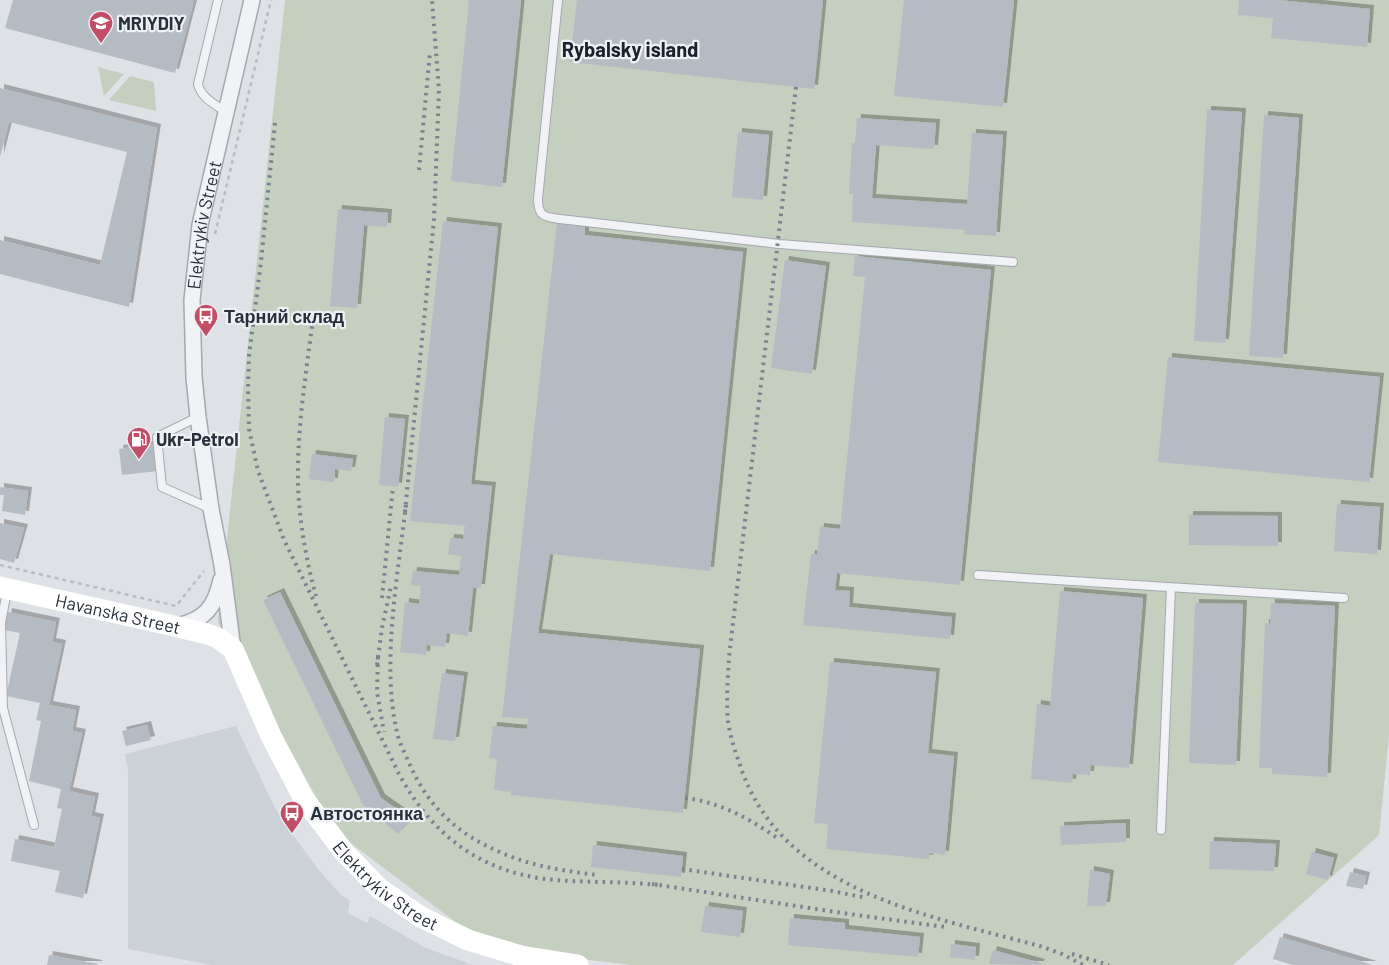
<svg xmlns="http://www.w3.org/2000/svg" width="1389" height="965" font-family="Barlow,sans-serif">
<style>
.built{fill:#ccd1d7}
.green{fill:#c4cfbf}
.building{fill:#b5bbc2;filter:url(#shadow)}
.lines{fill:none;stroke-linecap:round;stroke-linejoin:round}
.lane-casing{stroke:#a4a8af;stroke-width:10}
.street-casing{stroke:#a4a8af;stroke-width:18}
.path{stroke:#b8bcc1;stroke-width:2.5;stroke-dasharray:4 4;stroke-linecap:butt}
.lane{stroke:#f0f2f5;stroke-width:8}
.street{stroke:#f0f2f5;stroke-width:15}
.secondary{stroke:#fff;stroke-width:21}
.rail{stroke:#79828e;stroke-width:4;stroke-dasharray:2.5 5;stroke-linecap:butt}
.labels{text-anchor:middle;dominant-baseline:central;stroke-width:4.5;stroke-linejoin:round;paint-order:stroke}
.poi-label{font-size:18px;font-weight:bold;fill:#28303b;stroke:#edf0f4;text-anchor:start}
.street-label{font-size:18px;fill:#28303b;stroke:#edf0f4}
.quarter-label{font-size:20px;font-weight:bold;fill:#1b222c;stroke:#edf0f4}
</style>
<defs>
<filter id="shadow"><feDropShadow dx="4" dy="-4" stdDeviation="0" flood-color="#0004"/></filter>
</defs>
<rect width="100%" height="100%" fill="#dee1e6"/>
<path class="built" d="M236,726L274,806L292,834L318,869L341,895L350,900L348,913L367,923L370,916L426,948L473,965H211L128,949V769L125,754Z"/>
<path class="green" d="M285,0H1389V735L1379,835L1233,965H632L490,948L336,832L218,622Z
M98,67L124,74L104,96Z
M130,76L154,82L156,111L109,100Z"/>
<path class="building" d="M13,0H194L175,73L5,28Z
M469,0H521L502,187L451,181Z
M577,0H823L814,89L570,62Z
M904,0H1014L1003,107L894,96Z
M1239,0H1278L1370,9L1367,47L1271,38L1273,18L1238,15Z
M0,88L157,128L129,307L0,274V240L100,265L127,152L9,122L0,157Z
M1207,110L1242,112L1225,343L1194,341Z
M1264,115L1299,118L1283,358L1249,356Z
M857,118L936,123L934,149L876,145L872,198L967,204L972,133L1003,135L996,236L964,234L965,230L852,222L853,194H849L852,143H855Z
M738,132L769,135L763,200L732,197Z
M338,209L388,213L387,227L364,225L357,308L330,306Z
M443,221L498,227L471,484L492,486L481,588H473L468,636L447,633L445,647L427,645L426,655L400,652L405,602L419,604L421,586L411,585L413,571L459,575L461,556L448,554L450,538L463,539L465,526L410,521Z
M557,223L585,226V235L743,252L710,571L550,554L538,633L700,649L683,813L511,795V792L494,790L497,759L489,758L493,726L527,729L528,719L502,717Z
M855,256L991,270L960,585L837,573L835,590L850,591L849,607L952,617L950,639L803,625L811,554H817L820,527L840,529L865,277L853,276Z
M785,260L826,266L812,374L771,368Z
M1168,357L1380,377L1369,482L1158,462Z
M385,417L405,419L398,487L379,485Z
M155,444L158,471L122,475L119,449Z
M312,454L353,459L351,471L335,469L334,482L309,479Z
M0,487L28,491L25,515L2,511L4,495H0Z
M1337,504L1380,507L1377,554L1334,551Z
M1189,515L1278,516V546L1189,545Z
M0,523L24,528L14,563L0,559Z
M1060,591L1143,598L1129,768L1091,765L1090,775L1073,774L1072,783L1031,779L1037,704L1050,706Z
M280,592L381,798L411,819L398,834L363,805L263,600Z
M1195,603L1243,604L1236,765L1189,763Z
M1271,603L1335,606L1327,777L1272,774V768H1259L1265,623L1270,624Z
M8,612L56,622L52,642L62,644L49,705L76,710L72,731L82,733L69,791L95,797L91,816L100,818L83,898L55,892L60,871L11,861L15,839L54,847L62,809L57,808L61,789L29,781L41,721L36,720L40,703L6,696L20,633L4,630Z
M830,662L936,672L928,753L954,756L945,855L929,853V859L826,849L828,824L814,823Z
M442,673L464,676L455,741L433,739Z
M147,725L151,740L126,746L122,731Z
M1126,823V842L1061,845L1060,826Z
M1210,841L1276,844L1274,871L1209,869Z
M593,845L683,856L681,877L591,867Z
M1312,852L1334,858L1328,880L1306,874Z
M1090,870L1110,874L1106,906H1087Z
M1350,872L1366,876L1363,889L1346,886Z
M705,906L743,911L740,937L701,932Z
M790,918L845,923V929L920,937L918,957L788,945Z
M1280,937L1373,965H1293L1273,959Z
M951,944L976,947L975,960L950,957Z
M993,950L1041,963L1040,965L989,964Z
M49,955L98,964V965H47Z"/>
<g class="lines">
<defs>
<path id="lane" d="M218,0L198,84C201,98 215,104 226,112
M558,0L538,199C538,217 545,217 560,219L779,244L1013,262
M198,417L157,437L162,487L211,509
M978,575L1344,598
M7,591L1,623L3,708L34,825
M1161,830L1171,588"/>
<g id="street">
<path d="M177,626C205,620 215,607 221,580"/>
<path id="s1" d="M233,649L222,565L211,509L198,417L194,377L192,300L200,225L252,0"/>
</g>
</defs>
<use href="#lane" class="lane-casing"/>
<use href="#street" class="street-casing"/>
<path class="path" d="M215,234L271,0
M0,565L176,606L204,571"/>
<use href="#lane" class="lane"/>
<use href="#street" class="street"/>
<path class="secondary" id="s2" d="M0,587L170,625L207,634L218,638L233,649L271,736L304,799L344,852L380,889L421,917L468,940L521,956L578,965"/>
<path class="rail" d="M796,87L729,657C728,678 726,700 728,721C730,736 735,751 740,765C781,892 931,916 1043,947L1062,954L1083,965
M275,123L261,262L249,355L248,388L249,429L258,471L284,540L399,774C431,833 477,870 545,879C582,883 621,881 659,885
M419,170L430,52
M313,319C306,373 297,428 298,483C299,520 306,560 316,596
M406,505C398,573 381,666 397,732C399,743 405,753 409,763C429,808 457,834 502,853C531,866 565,871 597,875
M405,512L434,219L439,91L432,0
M382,598L393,486
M378,657L377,692L384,732
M377,665L382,628L391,586
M685,798C719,802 749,818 777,838
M682,869L832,891L867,898
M652,884L856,915L946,927
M1072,954L1109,965"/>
</g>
<defs>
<symbol id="school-pin" viewBox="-11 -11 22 30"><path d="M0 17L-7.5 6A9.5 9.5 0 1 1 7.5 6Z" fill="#c14d66" stroke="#edf0f4"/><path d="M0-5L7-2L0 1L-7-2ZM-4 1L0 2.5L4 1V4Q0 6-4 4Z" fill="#fff"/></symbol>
<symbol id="bus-pin" viewBox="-11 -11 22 30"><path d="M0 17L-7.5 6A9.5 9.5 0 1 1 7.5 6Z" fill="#c14d66" stroke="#edf0f4"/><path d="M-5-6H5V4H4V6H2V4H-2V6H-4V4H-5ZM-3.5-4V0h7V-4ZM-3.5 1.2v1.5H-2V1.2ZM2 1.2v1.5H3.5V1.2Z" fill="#fff"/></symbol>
<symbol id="fuel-pin" viewBox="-11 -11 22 30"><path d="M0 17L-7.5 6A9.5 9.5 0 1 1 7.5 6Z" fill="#c14d66" stroke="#edf0f4"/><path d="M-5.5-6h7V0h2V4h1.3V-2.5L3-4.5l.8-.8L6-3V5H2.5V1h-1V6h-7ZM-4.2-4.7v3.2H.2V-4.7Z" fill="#fff"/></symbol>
</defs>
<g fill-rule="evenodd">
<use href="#school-pin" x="87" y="9" width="28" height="38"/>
<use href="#bus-pin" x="192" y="302" width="28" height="38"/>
<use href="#fuel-pin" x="125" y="425" width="28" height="38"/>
<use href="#bus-pin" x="278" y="799" width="28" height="38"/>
</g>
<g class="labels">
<g class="poi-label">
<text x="118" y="23">MRIYDIY</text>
<text x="224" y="316">Тарний склад</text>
<text x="156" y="439">Ukr-Petrol</text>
<text x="310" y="813">Автостоянка</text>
</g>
<g class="street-label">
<text stroke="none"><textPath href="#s1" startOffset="428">Elektrykiv Street</textPath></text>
<text stroke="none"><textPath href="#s2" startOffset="121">Havanska Street</textPath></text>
<text stroke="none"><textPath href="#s2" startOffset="529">Elektrykiv Street</textPath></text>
</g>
<g class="quarter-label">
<text x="630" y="49">Rybalsky island</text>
</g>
</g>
</svg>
